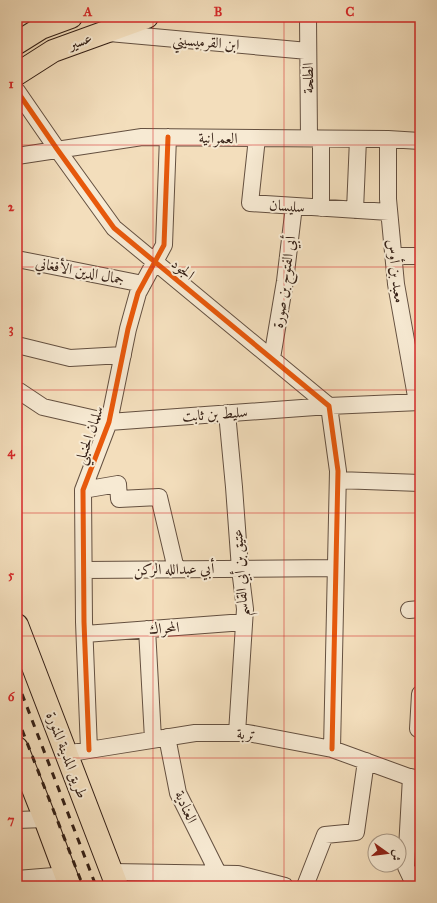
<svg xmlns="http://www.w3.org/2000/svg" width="437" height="903" font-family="'IM FELL Great Primer',Amiri,serif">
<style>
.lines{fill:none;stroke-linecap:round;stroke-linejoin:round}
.minor-casing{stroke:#645040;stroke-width:18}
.primary-casing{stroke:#352016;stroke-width:24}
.minor{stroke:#f7ead3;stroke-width:16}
.primary{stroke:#f3debc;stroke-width:22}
.rail{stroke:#352016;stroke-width:3;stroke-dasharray:7 7;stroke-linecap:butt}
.cycleway-casing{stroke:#f7ead3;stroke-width:8}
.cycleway{stroke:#e8590c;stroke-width:5}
.grid{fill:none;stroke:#d62828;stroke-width:1;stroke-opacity:0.55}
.labels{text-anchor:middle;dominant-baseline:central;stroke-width:4;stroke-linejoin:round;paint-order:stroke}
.street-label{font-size:15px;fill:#352016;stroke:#f7ead3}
.neatline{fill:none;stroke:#d62828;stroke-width:1.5}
.grid-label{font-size:13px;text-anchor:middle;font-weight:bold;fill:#d62828}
</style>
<rect width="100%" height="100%" fill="#f3debc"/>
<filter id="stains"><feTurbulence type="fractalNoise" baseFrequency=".005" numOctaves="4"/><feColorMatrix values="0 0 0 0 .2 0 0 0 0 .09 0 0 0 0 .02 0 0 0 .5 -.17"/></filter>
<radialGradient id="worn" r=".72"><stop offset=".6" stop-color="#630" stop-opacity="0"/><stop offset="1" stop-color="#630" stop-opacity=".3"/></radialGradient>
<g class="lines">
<defs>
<path id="minor" d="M308,17L309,138
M109,33L308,51
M17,91L57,149L114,228L329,406L338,471L332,749
M257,138L250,203L389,212
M321,139V208
M388,139V199L396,284L417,402
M17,156L142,137L388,139L420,141
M355,210L358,139
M394,256H420
M17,259L143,284
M17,345L70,358L123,355
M272,358L285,281L294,206
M17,391H19L43,407L109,422L329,406L420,402
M227,413L234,487L240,569L245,609L237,733
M338,480L420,483
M83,490L118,484L119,499L159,497L176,569
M84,570L336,568
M409,610L420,609
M147,629L153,739
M85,634L244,622
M420,694L418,729H420
M167,737L178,793L218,873
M89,750L84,622L83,490L109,422L128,329L138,293L164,245L168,137
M66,754L89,750L195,733H248L332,749L420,781
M411,777L406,867L415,886
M17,820L45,819
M112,872L238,874L285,886
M17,879L66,875
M305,886L325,835L356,832L366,761"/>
<path id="primary" d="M17,43L41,28L71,17
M17,74L53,51L147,17
M17,625L117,886
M17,748L45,819L70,886"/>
</defs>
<use href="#minor" class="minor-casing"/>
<use href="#primary" class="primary-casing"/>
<use href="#minor" class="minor"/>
<use href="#primary" class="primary"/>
<path class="rail" d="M17,681L96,886
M17,717L83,886"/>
<defs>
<path id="cycleway" d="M17,91L57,149L114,228L329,406L338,471L332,749
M89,750L84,622L83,490L109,422L128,329L138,293L164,245L168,137"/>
</defs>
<use href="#cycleway" class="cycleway-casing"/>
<use href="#cycleway" class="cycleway"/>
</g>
<path class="grid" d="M153,17V886M284,17V886M17,145H420M17,267H420M17,390H420M17,513H420M17,636H420M17,758H420"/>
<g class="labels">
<g class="street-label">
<text transform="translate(80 41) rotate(-20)">عسير</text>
<text transform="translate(206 42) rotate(5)">ابن القرميسيني</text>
<text transform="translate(308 78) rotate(-90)">الطلحة</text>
<text transform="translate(218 138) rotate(1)">العمرانية</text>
<text transform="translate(287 206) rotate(4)">سليسان</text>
<text transform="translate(183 269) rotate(39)">الجود</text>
<text transform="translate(80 271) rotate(11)">جمال الدين الأفغاني</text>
<text transform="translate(396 271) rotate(83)">معبد بن أوس</text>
<text transform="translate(284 282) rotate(-82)">أبي الفتوح بن صورة</text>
<text transform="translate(215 414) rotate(-4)">سليط بن ثابت</text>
<text transform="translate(89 435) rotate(-71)">سلمان الحنبلي</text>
<text transform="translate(174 569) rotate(-1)">أبي عبدالله الركن</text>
<text transform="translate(240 573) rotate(-94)">عتيق بن أبي القاسم</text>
<text transform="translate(164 628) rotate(-4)">المحراك</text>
<text transform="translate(246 734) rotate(5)">تربة</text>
<text transform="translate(67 755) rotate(69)">طريق المدينة المنورة</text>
<text transform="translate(186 807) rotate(66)">العنادية</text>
</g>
</g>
<rect width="437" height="903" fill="none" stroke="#f3debc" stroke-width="44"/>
<g transform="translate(387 853) rotate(104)"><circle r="19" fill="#f7ead3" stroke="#a99987"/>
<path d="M0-3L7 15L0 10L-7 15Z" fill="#8f2418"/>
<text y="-6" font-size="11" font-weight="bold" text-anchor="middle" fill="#352016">ش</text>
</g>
<rect x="22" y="22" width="393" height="859" class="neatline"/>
<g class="grid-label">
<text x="88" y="16">A</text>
<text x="218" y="16">B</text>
<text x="350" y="16">C</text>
<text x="11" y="88">1</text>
<text x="11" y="211">2</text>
<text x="11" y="333">3</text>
<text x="11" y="456">4</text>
<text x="11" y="579">5</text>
<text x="11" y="701">6</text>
<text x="11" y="824">7</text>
</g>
<rect width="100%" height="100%" filter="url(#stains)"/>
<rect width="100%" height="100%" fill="url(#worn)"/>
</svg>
